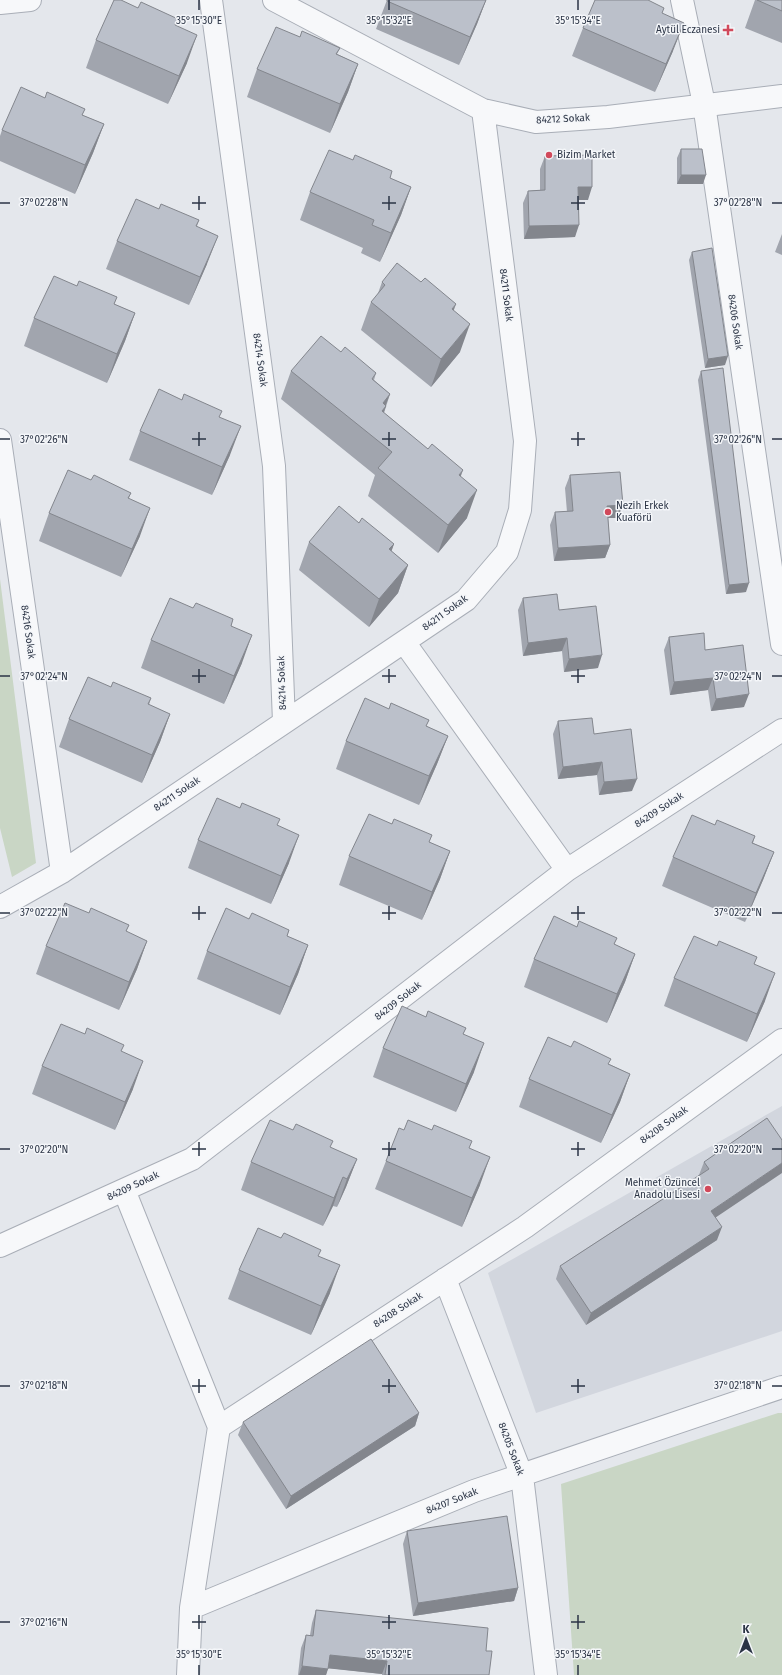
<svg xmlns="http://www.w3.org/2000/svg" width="782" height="1675" font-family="'Fira Sans',sans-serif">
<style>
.built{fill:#d2d6de}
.green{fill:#c9d6c5}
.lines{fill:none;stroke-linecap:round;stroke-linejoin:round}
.minor-casing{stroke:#a9aeb7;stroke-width:24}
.minor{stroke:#f7f8fa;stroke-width:22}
.wall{fill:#a1a5ae}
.shaded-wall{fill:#83868d}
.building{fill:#bbc0ca;stroke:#83868d}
.ticks{fill:none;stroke:#2b3445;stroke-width:1.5}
.poi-dot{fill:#d1495b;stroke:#f4f6f9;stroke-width:1.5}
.labels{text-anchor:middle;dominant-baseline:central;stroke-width:3;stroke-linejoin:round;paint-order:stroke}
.poi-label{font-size:10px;fill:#2b3445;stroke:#f4f6f9;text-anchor:end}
.street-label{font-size:10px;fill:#2b3445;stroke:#f4f6f9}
.ticks-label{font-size:10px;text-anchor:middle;fill:#2b3445;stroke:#f4f6f9;stroke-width:3;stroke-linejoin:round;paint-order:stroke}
</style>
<rect width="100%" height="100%" fill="#e4e7ec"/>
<path class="built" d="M782,1106V1331L536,1413L488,1273Z"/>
<path class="green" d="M0,579L36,863L12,877L0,828Z
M778,1413H782V1675H574L561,1484Z"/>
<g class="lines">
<defs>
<path id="minor" d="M211,0L274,466L284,722
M274,0L483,110L536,122L608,117L782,96
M682,0L704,104L782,644
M0,3L30,0
M0,440L62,872
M404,642L567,870
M0,907L62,872L466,600L507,552L520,510L525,441L483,110
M124,1190L219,1427
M0,1246L192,1159L567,870L782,730
M445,1279L522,1476L546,1675
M219,1427L525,1227L782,1040
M191,1608L219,1427
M188,1675L191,1608L474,1491L782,1387"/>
</defs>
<use href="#minor" class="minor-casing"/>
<use href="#minor" class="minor"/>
</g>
<path class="wall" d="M387,0H486L477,24L459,65L376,29Z
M755,0H782V43L745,28Z
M662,13L673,51L655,92L572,56L583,28Z
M176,26L187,63L168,104L86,68L96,40Z
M300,37L340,48L337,54L358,64L348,92L330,133L247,97L257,69Z
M45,98L85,109L82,115L104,124L93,153L75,194L0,161V136L2,130Z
M681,149L703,184H677V158Z
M545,156L588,200H579L575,237L524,239L523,203L528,191L540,190V169Z
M390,178L411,187L401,215L380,262L361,253L363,248L300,220L310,192Z
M159,209L199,220L197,226L207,264L189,305L106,269L117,241Z
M782,234V255L775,252Z
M692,252L725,365L705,368L689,260Z
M382,282L460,352L431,387L361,330L371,302L377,296Z
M77,286L117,297L114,304L135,313L125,341L107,383L24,346L34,318Z
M341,352L376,373L374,380L390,394L384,413L461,477L467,518L438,553L368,496L375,475L281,399L291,371Z
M701,371L746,592L726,594L698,380Z
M219,417L230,455L212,495L129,460L140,431Z
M570,475L623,505L618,518H608L610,545L605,558L554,561L550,525L555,512H567L565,488Z
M91,480L131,493L129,498L140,536L121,577L39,541L49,513Z
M359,523L394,544L391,551L408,565L398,593L369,627L299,570L309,542Z
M523,598L559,610L598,668L564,672L562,651L523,656L518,610Z
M193,608L233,619L231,626L242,663L224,704L141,668L151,640Z
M669,637L705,650L744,707L711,711L708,690L670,695L664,650Z
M111,687L151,698L149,705L170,714L160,742L142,783L59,747L69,719Z
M389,709L429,720L426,726L448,736L437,764L419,805L336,769L346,741Z
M558,721L594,734L632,791L599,795L597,775L558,779L553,734Z
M392,824L432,835L429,842L450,851L440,879L422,920L339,885L349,856Z
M278,825L289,863L271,904L188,868L198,840Z
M715,825L755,836L753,843L774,852L763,880L745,922L662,886L673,857Z
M89,913L129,925L126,932L147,941L137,969L119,1010L36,974L46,946Z
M249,919L289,930L287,936L308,945L298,974L280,1015L197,979L207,951Z
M577,927L617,938L614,944L635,954L625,982L607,1023L524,987L534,959Z
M717,946L757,957L754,964L765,1001L747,1042L664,1006L674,978Z
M426,1017L466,1028L463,1034L474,1072L456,1112L373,1077L383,1048Z
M122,1052L133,1089L115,1130L32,1094L42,1066Z
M609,1064L630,1074L620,1102L601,1143L519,1107L529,1079Z
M767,1118L715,1217L717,1240L586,1325L556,1279L560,1266L699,1175L704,1162Z
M404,1130L469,1148L480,1185L462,1227L375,1189L386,1161Z
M331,1148L357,1159L346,1187L337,1207L333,1206L323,1226L241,1190L251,1162Z
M318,1256L330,1293L311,1335L228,1299L239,1270Z
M419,1413L415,1426L286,1509L238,1435L243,1422Z
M407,1531L518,1588L514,1601L413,1616L403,1544Z
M316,1610L486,1651L489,1675H382V1674L328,1668L326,1675H298L301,1648L306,1635H310L312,1623Z"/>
<path class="shaded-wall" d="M486,0L477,24L459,65L470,37Z
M684,23L673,51L655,92L666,64Z
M197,35L187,63L168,104L179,76Z
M358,64L348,92L330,133L340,104Z
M104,124L93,153L75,194L85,165Z
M681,175H706L703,184H677Z
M411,187L401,215L380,262L391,233Z
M578,187H592L588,200H574Z
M579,225L575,237L524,239L529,226Z
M218,236L207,264L189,305L200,277Z
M456,304L446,332L452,309Z
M135,313L125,341L107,383L117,354Z
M470,324L460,352L431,387L441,359Z
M728,356L725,365L705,368L708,359Z
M390,394L385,407L386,406L376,434L383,403Z
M241,426L230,455L212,495L222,467Z
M463,470L453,498L459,475Z
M477,490L467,518L438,553L448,525Z
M623,505L618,518H602L607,506Z
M150,508L140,536L121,577L132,549Z
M394,544L384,573L389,549Z
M610,545L605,558L554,561L558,548Z
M408,565L398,593L369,627L379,599Z
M749,583L746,592L726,594L729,585Z
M252,635L242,663L224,704L234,676Z
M567,638L562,651L523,656L528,643Z
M602,655L598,668L564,672L569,659Z
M713,678L708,690L670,695L674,682Z
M749,694L744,707L711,711L716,699Z
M170,714L160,742L142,783L152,755Z
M448,736L437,764L419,805L429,776Z
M602,762L597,775L558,779L563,767Z
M637,779L632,791L599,795L604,782Z
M299,835L289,863L271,904L281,876Z
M450,851L440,879L422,920L432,892Z
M774,852L763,880L745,922L756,893Z
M147,941L137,969L119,1010L129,982Z
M308,945L298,974L280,1015L290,987Z
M635,954L625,982L607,1023L617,994Z
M775,973L765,1001L747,1042L757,1014Z
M484,1043L474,1072L456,1112L466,1084Z
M143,1061L133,1089L115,1130L125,1102Z
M630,1074L620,1102L601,1143L612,1115Z
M490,1157L480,1185L462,1227L472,1198Z
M357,1159L346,1187L337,1207L347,1179Z
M782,1163V1173L706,1224L711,1211Z
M343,1177L333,1206L323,1226L334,1198Z
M722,1227L717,1240L586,1325L591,1313Z
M340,1265L330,1293L311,1335L321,1306Z
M419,1413L415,1426L286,1509L291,1496Z
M518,1588L514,1601L413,1616L418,1603Z
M330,1655L387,1661L382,1674L325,1668Z
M302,1666L328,1669L326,1675H299Z"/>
<path class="building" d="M114,0H121L138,8L141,2L178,19L175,25L197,35L179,76L96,40Z
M387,0H486L470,37L387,1Z
M595,0H648L664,8L662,13L684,23L666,64L583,28Z
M757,0H782V11Z
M276,27L300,37L302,31L340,48L336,54L358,64L340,104L257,69Z
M21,87L45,98L47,92L85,109L82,115L104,124L85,165L2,130Z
M681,149H702L706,175H681Z
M329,150L353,160L355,155L392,171L390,178L411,187L391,233L372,225L374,220L310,192Z
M592,155V187H578L579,225L529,226L528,191L545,190V156Z
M136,199L159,209L161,204L199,220L196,226L218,236L200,277L117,241Z
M712,248L728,356L708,359L692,252Z
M397,263L421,282L425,278L456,304L452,309L470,324L441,359L371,302L385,285L382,282Z
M54,276L77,286L79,281L117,297L114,304L135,313L117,354L34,318Z
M321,336L341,352L345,347L376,373L372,379L390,394L383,403L386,406L382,411L428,449L432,444L463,470L459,475L477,490L448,525L378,468L392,452L291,371Z
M723,368L749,583L729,585L701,371Z
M159,389L182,400L184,394L222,411L219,417L241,426L222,467L140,431Z
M68,470L91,480L94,475L131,493L128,498L150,508L132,549L49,513Z
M620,472L623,505L607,506L610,545L558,548L555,512L573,511L570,475Z
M339,506L359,523L362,518L394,544L389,549L408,565L379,599L309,542Z
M557,594L559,610L596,606L602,655L569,659L567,638L528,643L523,598Z
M170,598L193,608L196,603L233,619L231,626L252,635L234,676L151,640Z
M704,633L705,650L743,645L749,694L716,699L713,678L674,682L669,637Z
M88,677L111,687L113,682L151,698L148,704L170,714L152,755L69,719Z
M365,698L389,709L391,703L429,720L426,726L448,736L429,776L346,741Z
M592,718L594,734L631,729L637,779L604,782L602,762L563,767L558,721Z
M217,798L240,808L242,803L280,819L277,825L299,835L281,876L198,840Z
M369,814L392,824L394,819L432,835L429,842L450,851L432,892L349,856Z
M692,815L715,825L717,820L755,836L752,843L774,852L756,893L673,857Z
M65,903L89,913L91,908L129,925L126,931L147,941L129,982L46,946Z
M226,908L249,919L252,913L289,930L287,936L308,945L290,987L207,951Z
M554,916L577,927L579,921L617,938L614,944L635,954L617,994L534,959Z
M694,936L717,946L719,941L757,957L754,964L775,973L757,1014L674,978Z
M402,1006L426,1017L428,1011L466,1028L463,1034L484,1043L466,1084L383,1048Z
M61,1024L85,1034L87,1028L124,1045L121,1051L143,1061L125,1102L42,1066Z
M548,1037L571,1047L574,1041L611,1059L608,1064L630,1074L612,1115L529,1079Z
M767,1118L782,1140V1163L711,1211L722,1227L591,1313L560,1266L709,1169L704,1162Z
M270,1120L293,1130L296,1124L333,1141L330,1147L357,1159L347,1179L343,1177L334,1198L251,1162Z
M408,1120L432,1130L434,1125L472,1141L469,1148L490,1157L472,1198L386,1161L399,1128L404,1130Z
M258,1228L281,1238L284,1233L321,1250L318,1256L340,1265L321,1306L239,1270Z
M371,1339L419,1413L291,1496L243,1422Z
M507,1516L518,1588L418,1603L407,1531Z
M316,1610L488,1628L486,1651H492L489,1675H385L387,1661L330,1655L328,1669L302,1666L306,1635L313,1636Z"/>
<path class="ticks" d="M199,0V10M389,0V10M578,0V10M199,196V210M389,196V210M578,196V210M0,203H10M192,203H206M382,203H396M571,203H585M772,203H782M199,432V446M389,432V446M578,432V446M0,439H10M192,439H206M382,439H396M571,439H585M772,439H782M199,669V683M389,669V683M578,669V683M0,676H10M192,676H206M382,676H396M571,676H585M772,676H782M199,906V920M389,906V920M578,906V920M0,913H10M192,913H206M382,913H396M571,913H585M772,913H782M199,1142V1156M389,1142V1156M578,1142V1156M0,1149H10M192,1149H206M382,1149H396M571,1149H585M772,1149H782M199,1379V1393M389,1379V1393M578,1379V1393M0,1386H10M192,1386H206M382,1386H396M571,1386H585M772,1386H782M199,1615V1629M389,1615V1629M578,1615V1629M0,1622H10M192,1622H206M382,1622H396M571,1622H585M199,1665V1675M389,1665V1675M578,1665V1675"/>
<g class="poi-dot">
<path d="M726 24h4v4h4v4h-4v4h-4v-4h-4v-4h4z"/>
<circle cx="549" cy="155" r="4"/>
<circle cx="608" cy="512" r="4"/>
<circle cx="708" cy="1189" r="4"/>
</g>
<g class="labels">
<g class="poi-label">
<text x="720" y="30">Aytül Eczanesi</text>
<text x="557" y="155" text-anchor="start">Bizim Market</text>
<text x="616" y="506" text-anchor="start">Nezih Erkek<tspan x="616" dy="12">Kuaförü</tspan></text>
<text x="700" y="1183">Mehmet Özüncel<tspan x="700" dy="12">Anadolu Lisesi</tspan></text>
</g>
<g class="street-label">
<text transform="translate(563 119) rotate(-3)">84212 Sokak</text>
<text transform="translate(506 295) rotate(83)">84211 Sokak</text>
<text transform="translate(735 322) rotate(82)">84206 Sokak</text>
<text transform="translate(260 360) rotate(82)">84214 Sokak</text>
<text transform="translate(445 613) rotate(-36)">84211 Sokak</text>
<text transform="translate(28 632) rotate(82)">84216 Sokak</text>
<text transform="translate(282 683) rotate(-92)">84214 Sokak</text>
<text transform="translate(177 794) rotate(-34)">84211 Sokak</text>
<text transform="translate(659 810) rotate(-33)">84209 Sokak</text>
<text transform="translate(398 1001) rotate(-38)">84209 Sokak</text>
<text transform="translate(664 1125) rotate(-36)">84208 Sokak</text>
<text transform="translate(133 1186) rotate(-25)">84209 Sokak</text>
<text transform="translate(398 1310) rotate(-33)">84208 Sokak</text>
<text transform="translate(511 1449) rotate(69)">84205 Sokak</text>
<text transform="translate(452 1501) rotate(-22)">84207 Sokak</text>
</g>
</g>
<g class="ticks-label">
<text x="199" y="24">35°15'30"E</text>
<text x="389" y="24">35°15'32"E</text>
<text x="578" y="24">35°15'34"E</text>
<text x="44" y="206">37°02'28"N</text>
<text x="738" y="206">37°02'28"N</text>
<text x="44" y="443">37°02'26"N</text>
<text x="738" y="443">37°02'26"N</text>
<text x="44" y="680">37°02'24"N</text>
<text x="738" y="680">37°02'24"N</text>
<text x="44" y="916">37°02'22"N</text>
<text x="738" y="916">37°02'22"N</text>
<text x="44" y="1153">37°02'20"N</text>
<text x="738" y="1153">37°02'20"N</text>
<text x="44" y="1389">37°02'18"N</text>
<text x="738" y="1389">37°02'18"N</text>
<text x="44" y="1626">37°02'16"N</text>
<text x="199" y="1658">35°15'30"E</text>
<text x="389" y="1658">35°15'32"E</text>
<text x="578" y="1658">35°15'34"E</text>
</g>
<g transform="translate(746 1639)" stroke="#f4f6f9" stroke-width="3" paint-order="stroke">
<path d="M0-3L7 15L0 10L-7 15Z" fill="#2b3445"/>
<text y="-6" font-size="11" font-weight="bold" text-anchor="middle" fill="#2b3445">K</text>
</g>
</svg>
